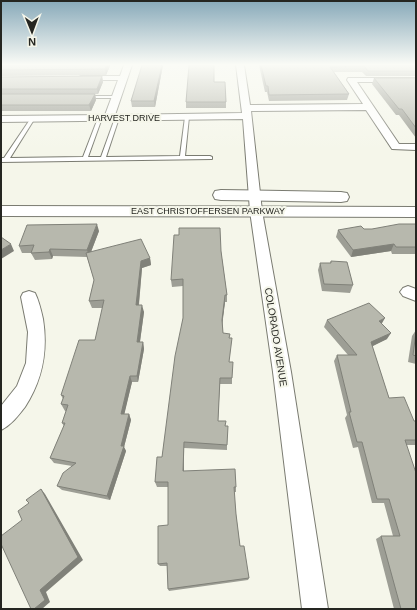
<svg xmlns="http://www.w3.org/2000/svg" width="417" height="610" font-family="Arial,sans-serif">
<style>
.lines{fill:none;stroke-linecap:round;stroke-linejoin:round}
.lane-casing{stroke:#7a7b71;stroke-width:2}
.street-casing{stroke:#7a7b71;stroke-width:2}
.secondary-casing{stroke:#7a7b71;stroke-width:2}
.lane{fill:#fff;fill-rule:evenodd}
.street{fill:#fff;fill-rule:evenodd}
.secondary{fill:#fff;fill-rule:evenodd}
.wall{fill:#9d9e95}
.shaded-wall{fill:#808179}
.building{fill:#b7b8ad;stroke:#808179}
.labels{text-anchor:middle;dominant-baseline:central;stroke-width:4;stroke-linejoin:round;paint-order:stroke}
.far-street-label{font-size:9px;fill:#252621;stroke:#f5f6ea}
.street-label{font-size:10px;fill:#252621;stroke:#f5f6ea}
</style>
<rect width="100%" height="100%" fill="#f5f6ea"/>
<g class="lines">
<defs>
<path id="lane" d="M83,96H117L119,97L117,98H83Z
M187,116L189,117L185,156H210L212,157V159L1,162V158H4L31,118L33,117L35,118L10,158L83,157L98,118L100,117L102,118L88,157H101L115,118L117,117L119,118L106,157L180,156L185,117Z"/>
<path id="street" d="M124,65H132L115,115L242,113L236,65H244L250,105L363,104L347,80L348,78H416V82H357L399,144H416V150L392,149L366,110L251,111L262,211L291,372L328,609H302L273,372L250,211L243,119L1,122V116L105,115L118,80H81L77,78L81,76H120Z
M408,286L416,289V301L403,296L400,292L403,288Z
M29,291L35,293C39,301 41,310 43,319C48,351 43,379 25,407C18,416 11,425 1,430V406L17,386L26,363L28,332L21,297L23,293Z"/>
<path id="secondary" d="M221,190L341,192L347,193L349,197L347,201L341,202L221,200L215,199L213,195L215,191Z
M1,206L416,207V217L1,216Z"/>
</defs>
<use href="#lane" class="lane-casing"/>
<use href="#street" class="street-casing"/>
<use href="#secondary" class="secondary-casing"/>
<use href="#lane" class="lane"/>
<use href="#street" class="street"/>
<use href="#secondary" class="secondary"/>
</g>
<path class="wall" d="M1,65L110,66L106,75L1,76Z
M163,65L155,107H132L131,101Z
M259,65H416V76H366L362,72H334L349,94L347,100L269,101L267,92H265Z
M102,76L103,82L98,94H95L96,100L91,111H1V77Z
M374,78H416V138L399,115H396L372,84Z
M214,82L226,102V108H186V102Z
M416,224V254H392L391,251L351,257L336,237L338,230L372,229Z
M99,231L91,252L150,258L151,265L142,268L139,305L144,312L140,342H143L144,349L138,382H132L124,414H129L131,420L124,447L126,451L110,500L62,490L57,486L72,466L54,463L50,458L64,426L62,423L66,411H65L61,404L63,399L61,395L95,340L103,308H92L89,301L94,280L87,257L53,256L52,259L35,260L31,253H22L19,246Z
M221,251L227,295V302H225L222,323L223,333L232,378V384H220L218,421L225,426L227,445V450L184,448V471L236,487V492H234L236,514L240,546L249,578L248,580L169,591L168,589L167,566H160L158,564L168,525V487H157L155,482L162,457L183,318V286L172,287L171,280Z
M331,261L353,285L350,293L322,291L318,270L320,263H330Z
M327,320L382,324L387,339L372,346L389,398L414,421H416V445H407L416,609H394L376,539L381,536H393L384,503H372L358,447L353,448L345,418L347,415L334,361L337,355H348L324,327Z
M416,330V364L408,362L412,336Z"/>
<path class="shaded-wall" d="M107,65H110V66L106,75L105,69Z
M162,65H163L155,107L154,101Z
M102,76L103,82L98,94L97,89Z
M95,94L96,100L91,111L89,105Z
M97,224L99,231L89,257L87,250Z
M11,244L14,251L1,259V250Z
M394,244L391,251L351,257L353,250Z
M50,249L53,256L52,259L49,252Z
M150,258L151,265L142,268L138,312L136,305L141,261Z
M225,295V302L222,327V320Z
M142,305L144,312L139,348L137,342Z
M385,318L381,325L379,321Z
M391,333L387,339L367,349L371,342Z
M143,342L144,349L138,382L137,376Z
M130,376L132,382L123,420L121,414Z
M129,414L131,420L124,447L126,451L110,500L107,496L121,446Z
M184,442V476L183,471Z
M41,489L45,494L83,560L46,592L50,602L42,609H34L40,590Z"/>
<path class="building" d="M1,65H107L105,69L1,70Z
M142,65H162L154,101H131Z
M189,65H214V82H225L226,102H186Z
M261,65H416V71H368L364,66L330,67L349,94L269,95L268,86H266Z
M102,76L97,89H1V77Z
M374,78H416V128L402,109H399Z
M1,94H95L89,105H1Z
M97,224L87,250L50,249L49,252L31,253L34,245L19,246L27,225Z
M399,224H416V247H396L394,244L353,250L338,230L361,226L364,229H372Z
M179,228H220L221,251L227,295H225L222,320L223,333L230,334L229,338H232L229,362H233L232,378H220L218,421H226L225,426H228L227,445L184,442L183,471L235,469L236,487H234L236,514L240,546H244L249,578L168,589L167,563L158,564V526L168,525V482H155L157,457H162L175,356L183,318V279L171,280L174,235H179Z
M1,237L11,244L1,250Z
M141,239L150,258L141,261L136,305H142L137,342H143L137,376H130L121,414H129L121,446H124L107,496L57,486L63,473L76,463L50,458L65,423H62L68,405L61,404L64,396L61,395L79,340H95L104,300L89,301L94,280L86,253Z
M331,261L347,262L353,285L324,284L320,263H331Z
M369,303L385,318L379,321L391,333L371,342L389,398L404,397L414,421H416V440H405L416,473V609H401L381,536H400L389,499H377L362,442H357L349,412H351L337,355H357L327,320Z
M416,332V356L413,355Z
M41,489L78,557L40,590L45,600L34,609H31L1,544V536L22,520L18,511L29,503L26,500Z"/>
<linearGradient id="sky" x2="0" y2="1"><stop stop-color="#87a9b9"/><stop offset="0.43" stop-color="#fafbf6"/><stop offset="1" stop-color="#fafbf6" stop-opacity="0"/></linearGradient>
<rect width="417" height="150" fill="url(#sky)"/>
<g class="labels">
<g class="far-street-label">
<text x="124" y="118">HARVEST DRIVE</text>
<text x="208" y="211">EAST CHRISTOFFERSEN PARKWAY</text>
</g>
<g class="street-label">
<text transform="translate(276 337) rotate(81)">COLORADO AVENUE</text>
</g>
</g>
<rect width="417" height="610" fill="none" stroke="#252621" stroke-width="4"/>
<g transform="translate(32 32) rotate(179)" stroke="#f5f6ea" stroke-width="3" paint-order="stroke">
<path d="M0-3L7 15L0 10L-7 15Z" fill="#252621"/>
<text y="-6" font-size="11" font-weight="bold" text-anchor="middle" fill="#252621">N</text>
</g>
</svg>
